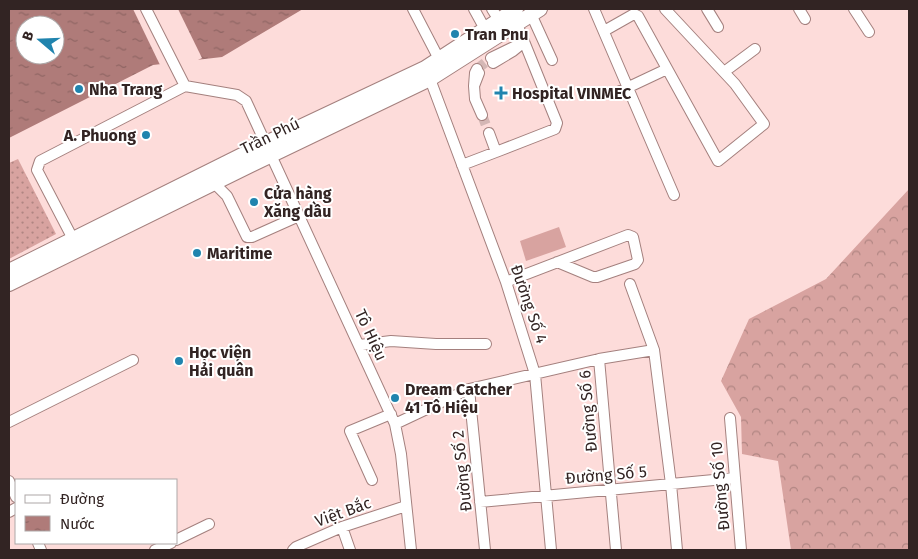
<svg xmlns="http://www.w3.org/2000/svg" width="918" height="559" font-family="'Fira Sans',sans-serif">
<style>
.green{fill:url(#green-dots)}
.forest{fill:url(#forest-crowns)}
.pitch{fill:#d8a3a0}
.water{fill:url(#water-ripples);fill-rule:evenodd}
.pier{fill:#fddcda}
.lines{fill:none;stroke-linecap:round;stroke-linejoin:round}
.minor-tunnel{stroke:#d4b7b5;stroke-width:10;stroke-dasharray:10 5;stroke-linecap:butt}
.minor-casing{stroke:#a4807e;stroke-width:12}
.major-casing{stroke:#a4807e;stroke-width:16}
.minor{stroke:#fff;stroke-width:10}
.major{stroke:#fff;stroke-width:14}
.poi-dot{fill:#2084ae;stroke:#fff;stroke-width:2}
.labels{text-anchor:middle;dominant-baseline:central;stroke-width:4;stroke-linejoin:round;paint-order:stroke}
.poi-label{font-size:16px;font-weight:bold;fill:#322423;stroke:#fff;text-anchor:start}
.street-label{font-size:16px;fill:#322423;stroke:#fff}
</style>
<defs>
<pattern id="green-dots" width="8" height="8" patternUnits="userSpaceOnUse" patternTransform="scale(1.25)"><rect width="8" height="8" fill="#d8a3a0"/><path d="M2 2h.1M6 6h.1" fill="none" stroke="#b08582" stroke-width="1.8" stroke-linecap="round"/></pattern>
<pattern id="forest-crowns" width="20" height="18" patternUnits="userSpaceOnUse" patternTransform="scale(1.25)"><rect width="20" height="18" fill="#d8a3a0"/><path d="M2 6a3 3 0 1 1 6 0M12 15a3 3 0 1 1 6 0" fill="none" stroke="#b08582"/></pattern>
<pattern id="water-ripples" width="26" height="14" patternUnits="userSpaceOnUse" patternTransform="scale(1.25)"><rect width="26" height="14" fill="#af7b79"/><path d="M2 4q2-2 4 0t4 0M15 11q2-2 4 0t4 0" fill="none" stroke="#8f6563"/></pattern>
</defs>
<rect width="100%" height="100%" fill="#fddcda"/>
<path class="green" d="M18,159L56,234L9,259V163Z"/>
<path class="forest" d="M909,189V550H791L778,461L742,454L741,417L721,381L749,319L826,279Z"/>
<path class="pitch" d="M559,227L566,247L526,261L520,241Z"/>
<path class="water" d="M9,9H303L222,57L153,65L9,138ZM25,25H55V55H25Z"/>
<path class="pier" d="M133,9H178L202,58L192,63L161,67Z"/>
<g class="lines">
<path class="minor-tunnel" d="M477,69L491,58
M482,115L489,133"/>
<defs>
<path id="minor" d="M146,9L185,86
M413,9L439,59
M474,9L485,29
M492,9L499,20
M594,9L674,195
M707,9L718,27
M799,9L805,19
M854,9L869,32
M531,14L552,60
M604,31L634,14L638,16L718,161L764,124L735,84L665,9
M491,58L524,42L513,51L493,63
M477,69L475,73L474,86L479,73
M724,72L755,49
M430,79L506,282L535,374L551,550
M474,86L475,99L482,115
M614,94L667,69
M496,152L555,129L557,123L517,24
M462,165L496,152L489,133
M214,183L227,196L247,237H252L299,216
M73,239L37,170L40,161L185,86L237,95L246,101L395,424L401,454L411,550
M506,282L628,235L633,237L638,260L635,264L597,277H593L557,262
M630,284L654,350L671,484L677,550
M360,345L391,341L436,344H486
M599,359L616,550
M469,389L485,550
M730,418L741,550
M9,422L133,360
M395,424L469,389L599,359L654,350
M372,480L350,431L391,414
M9,481L16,497
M480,502L735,478
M9,512L16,508
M342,527L350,550
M176,540L209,524
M38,543L41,550
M155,550L171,543
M293,550L296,547L342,527L406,506"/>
<path id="major" d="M9,271L266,143L425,68L516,9
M9,284L253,164L430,79L540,9"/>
</defs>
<use href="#minor" class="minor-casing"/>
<use href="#major" class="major-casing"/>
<use href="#minor" class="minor"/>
<use href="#major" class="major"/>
</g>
<g class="poi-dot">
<circle cx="455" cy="34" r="5"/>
<circle cx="79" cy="89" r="5"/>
<path d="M498.5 85.5h5v5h5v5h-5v5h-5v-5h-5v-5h5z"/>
<circle cx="146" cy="135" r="5"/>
<circle cx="254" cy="202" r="5"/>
<circle cx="197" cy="253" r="5"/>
<circle cx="179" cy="361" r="5"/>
<circle cx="395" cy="398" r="5"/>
</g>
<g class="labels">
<g class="poi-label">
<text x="465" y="34">Tran Pnu</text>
<text x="89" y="89">Nha Trang</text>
<text x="512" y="93">Hospital VINMEC</text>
<text x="136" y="135" text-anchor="end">A. Phuong</text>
<text x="264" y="193">Cửa hàng<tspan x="264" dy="18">Xăng dầu</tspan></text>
<text x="207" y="253">Maritime</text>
<text x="189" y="352">Học viện<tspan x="189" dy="18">Hải quân</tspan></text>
<text x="405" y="389">Dream Catcher<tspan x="405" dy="18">41 Tô Hiệu</tspan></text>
</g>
<g class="street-label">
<text transform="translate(270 136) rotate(-26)">Trần Phú</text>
<text transform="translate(529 304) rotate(71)">Đường Số 4</text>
<text transform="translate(371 335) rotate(65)">Tô Hiệu</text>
<text transform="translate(588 411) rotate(-95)">Đường Số 6</text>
<text transform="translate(462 471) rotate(-96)">Đường Số 2</text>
<text transform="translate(606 475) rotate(-5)">Đường Số 5</text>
<text transform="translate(720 486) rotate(-95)">Đường Số 10</text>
<text transform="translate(343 512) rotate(-20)">Việt Bắc</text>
</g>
</g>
<rect width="918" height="559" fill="none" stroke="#322423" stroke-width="20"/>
<rect x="15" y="479" width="162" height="65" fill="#ffffff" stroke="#ada7a7"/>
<rect x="25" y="495" width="25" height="8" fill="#ffffff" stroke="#ada7a7"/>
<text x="60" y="504" font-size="15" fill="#322423">Đường</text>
<rect x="25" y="516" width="25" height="15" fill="url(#water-ripples)" stroke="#ada7a7"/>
<text x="60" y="529" font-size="15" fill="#322423">Nước</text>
<g transform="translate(40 40) rotate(289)"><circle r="24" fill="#ffffff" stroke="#ada7a7"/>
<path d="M0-4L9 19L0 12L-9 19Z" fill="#2084ae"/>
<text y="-8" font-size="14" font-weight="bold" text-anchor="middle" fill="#322423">B</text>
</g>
</svg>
